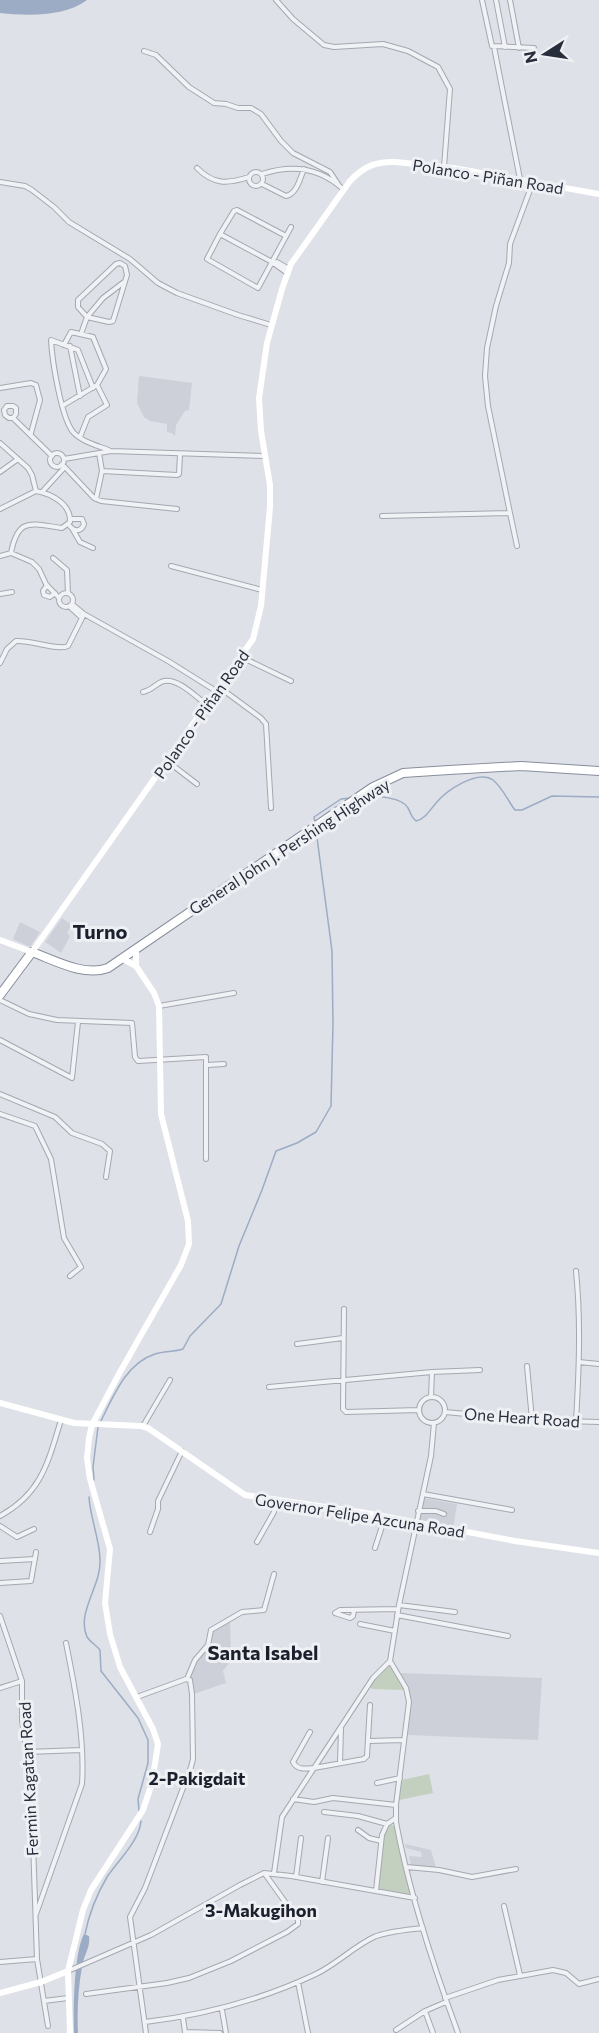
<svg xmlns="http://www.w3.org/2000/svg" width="599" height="2033" font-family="Commissioner,sans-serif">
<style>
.built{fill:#cdd0d8}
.green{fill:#c3d0c0}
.water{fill:#9cacc4}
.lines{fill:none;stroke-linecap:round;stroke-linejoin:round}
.stream{stroke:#9cacc4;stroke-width:1.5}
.street-casing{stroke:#a4a8b0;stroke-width:6}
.highway-casing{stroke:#878e9c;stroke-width:10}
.street{stroke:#f1f2f5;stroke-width:4}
.secondary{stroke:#fff;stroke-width:6}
.highway{stroke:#fff;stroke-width:8}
.labels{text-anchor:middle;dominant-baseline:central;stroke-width:6;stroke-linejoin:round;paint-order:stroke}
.street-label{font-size:16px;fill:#292e3c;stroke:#eef0f4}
.neighbourhood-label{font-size:18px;font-weight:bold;fill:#1b202d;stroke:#eef0f4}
.quarter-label{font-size:20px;font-weight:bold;fill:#1b202d;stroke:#eef0f4}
</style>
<rect width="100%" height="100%" fill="#dee1e7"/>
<path class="built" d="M139,376L192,383L189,410L185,411L176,425L175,436L172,433L167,432V424L150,421L144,417L137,403Z
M62,918L72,925L67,933L70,936L61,953L45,942Z
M20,922L40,932L30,947L13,939Z
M423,1498L457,1504L453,1529L421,1523L422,1520L418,1519Z
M230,1619L231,1660L223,1671L226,1683L194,1694L190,1676L196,1661L209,1646L211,1631Z
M400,1673L542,1678L538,1740L408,1735L411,1699L408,1686Z
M405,1844L431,1850L436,1868L411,1866L409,1856L422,1857L421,1852L406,1848Z"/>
<path class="green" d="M390,1665L404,1690L372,1689L370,1686L376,1677Z
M429,1774L433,1793L399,1800L402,1780Z
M390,1824L394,1826L411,1889L408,1895L380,1890L378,1887C380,1870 379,1836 390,1824Z"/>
<path class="water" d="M0,0H87C64,17 28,16 0,13Z
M84,1934L89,1936C91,1947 83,1957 82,1967C78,1989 77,2011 78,2033H74C73,2012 74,1952 84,1934Z"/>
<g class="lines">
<path class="stream" d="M365,796C375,796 403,797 408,808C411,813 410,816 416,821C425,819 430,810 436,803C446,791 477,769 493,780C502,787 508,801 515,810H522L552,796L599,797
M315,822L314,817L341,799L351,798
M100,1423C113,1397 126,1363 155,1354C164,1351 174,1352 183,1349L190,1336L221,1304L239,1246L262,1190L276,1151L297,1143L316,1132L331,1106L333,1023L332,951L316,830
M94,1480L93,1467L98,1427
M89,1497C90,1518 100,1539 100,1561C101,1586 76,1613 87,1637C91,1643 96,1645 100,1650L101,1671L138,1718L148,1740V1763L138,1799L139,1811
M85,1934C89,1914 97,1894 107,1877C117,1862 140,1840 141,1821"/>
<defs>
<path id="street" d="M276,0L293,19L324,45L334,47L383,44L408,51L438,67L450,89L444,167
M482,0L492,46L534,48
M496,0L505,47
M510,0L519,48
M494,47L520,179
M144,51L156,55L189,87L214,103L226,104L238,108H251L261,114L281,141L293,153L330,172L338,184
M197,168C214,185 227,184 249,177
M249 179a7 7 0 1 1 14 0a7 7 0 1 1-14 0Z
M262,174C292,164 320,168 343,189
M0,182L25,186L32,190L54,207L69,222L130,259L158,283L177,293L238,315L271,325
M262,184L286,196C297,194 300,178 304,169
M220,234L207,259L258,288L291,227
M286,236L237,210L234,211L220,234L272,262L287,273
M274,264L277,262L289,269
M81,334L87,317L109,322L113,321L127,275L125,266L120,263L116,264L78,300V307L87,317L103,298L124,282
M70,346L80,396
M0,388L31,383L36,385L40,400L31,433
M93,388L78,350L51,340C52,360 61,417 73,432C82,442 99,446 111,451
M62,406L97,385L106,369L93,337L71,332L64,345
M13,418L16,414V408L13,406H7L4,410L5,415L9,418H13L52,456
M80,437L88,417L107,405L97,385
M0,443L28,468L32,475L36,491
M50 460a7 7 0 1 1 14 0a7 7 0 1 1-14 0Z
M64,459L111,451L265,456
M62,464L94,498L101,501L177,509
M102,471L177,475L179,474L180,454
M0,472L18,459
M42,492L64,468
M96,499L102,471L99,453
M0,509L36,491C52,494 71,504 70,522L62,528C32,524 18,516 11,553
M510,513L517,546
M382,516L510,513L488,406L485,376L487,348L496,306L509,263L510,244L533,182
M69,525C73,531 81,533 84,524L82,519H71
M73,530L80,542L93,548
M0,556L11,553L32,562L39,569L46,584L59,598
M53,558L67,570L68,593
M171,566L262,590
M47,585L43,591L44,595L50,597L55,593
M59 600a7 7 0 1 1 14 0a7 7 0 1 1-14 0Z
M0,594L12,592
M72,604L84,614L168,661L216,691
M69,606L82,618
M241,657L291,681
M0,663L7,649L16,641C31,640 59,651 68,646L84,614
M219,687L261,718L266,724L271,808
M143,692C153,690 156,683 164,681C178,678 196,697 206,704
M167,761L197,784
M0,1000L29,1014L57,1020L132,1023L135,1057L138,1061L206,1057V1159
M159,1006L234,993
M0,1040L72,1078L78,1022
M207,1065L224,1064
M0,1094L55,1117L72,1133L102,1144L110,1151L106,1177
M0,1114L35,1126L51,1159L64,1238L81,1267L70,1276
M576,1271C581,1321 579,1370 576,1421
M344,1309L343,1409L346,1412L419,1410
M297,1344L343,1338
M579,1362L599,1364
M527,1366L532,1420
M269,1387L432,1372L480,1370
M431,1397L432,1372
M419 1410a13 13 0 1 1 26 0a13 13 0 1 1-26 0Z
M445,1412L532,1420L599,1422
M434,1423L431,1456L399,1605L390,1661L406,1688L409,1702L396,1805V1822C409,1893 433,1965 458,2033
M143,1426L170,1380
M423,1494L512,1510
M418,1511H436L444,1514
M0,1516C42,1493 48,1462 61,1420
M0,1526L17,1537L34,1529
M150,1532L158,1509V1501L182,1451
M257,1542L274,1512L277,1501
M375,1548L385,1517
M0,1561L35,1559
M0,1583L31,1581L36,1552
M399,1605L455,1612
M335,1613L340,1610L398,1609
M335,1613L350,1618L353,1616L354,1610
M397,1615L508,1636
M0,1616L22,1681V1720L31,1784L37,1959L48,2026
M360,1624L395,1631
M187,1679L195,1660L208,1645L211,1630L242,1612L264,1610L274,1574
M0,1688L22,1681
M137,1697L186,1679L190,1680L192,1694L193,1759L191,1767L145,1888L130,1917L146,2033
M310,1732L293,1762C297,1770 305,1769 314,1768L373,1678L390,1661
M369,1741L404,1740
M27,1752L81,1750
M340,1763L341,1728
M377,1783L400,1778
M293,1799L314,1802L333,1798L396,1805
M324,1812L358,1816L387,1824
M358,1830L369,1838L381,1841
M407,1867L439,1870L472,1877L516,1869
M274,1873L282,1817L314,1768L364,1759L367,1756L370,1705
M296,1877L301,1838
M322,1882L328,1838
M376,1891L382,1835L387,1824L396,1818
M504,1906L520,1975
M36,1914L82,1784C85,1738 75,1688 66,1643
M0,1962L37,1959
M68,1971L151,1935L240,1885L264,1873L291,1876L415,1898
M298,1982L308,2033
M86,1994L167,1983L189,1978L231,1961L287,1932L298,1924V1920L265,1874
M445,1998L498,1980L553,1970L566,1973L579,1984L599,1979
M44,2001L68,1998
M222,2010L226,2033
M183,2018L185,2032
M145,2022C204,2015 261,2000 316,1974C337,1964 353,1947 374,1937C389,1931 407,1930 423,1928
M396,2030L425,2011
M185,2032L220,2033
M433,2033L425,2011L446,2002"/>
<path id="highway" d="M0,995L32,952C54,960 84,977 108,968L373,787L403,773L449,770L521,766L599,771"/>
</defs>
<use href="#street" class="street-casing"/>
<use href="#highway" class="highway-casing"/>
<use href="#street" class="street"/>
<path class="secondary" d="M0,940L32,952L253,639L261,606L270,507V485L261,431L259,398L267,343L282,289L291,264L350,181C363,167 376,161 396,162L453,168L599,194
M136,966V949
M0,1403L74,1423L141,1426L148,1428L245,1495L366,1513L515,1541L599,1553
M0,1993L41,1982L68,1971
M70,2033L68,1971L83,1910L91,1890L143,1810L152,1783L158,1744L153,1729L120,1667L110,1634L105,1603L110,1549L90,1479L87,1458L89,1438L92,1425L120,1372L181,1265L189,1244L188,1221L161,1114L159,1006L154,993L136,966L123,959"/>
<use href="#highway" class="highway"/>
</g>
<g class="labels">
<g class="street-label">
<text transform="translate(488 176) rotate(9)">Polanco - Piñan Road</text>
<text transform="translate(201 714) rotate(-55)">Polanco - Piñan Road</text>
<text transform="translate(289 846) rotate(-33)">General John J. Pershing Highway</text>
<text transform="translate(522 1417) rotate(4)">One Heart Road</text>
<text transform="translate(360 1515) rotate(9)">Governor Felipe Azcuna Road</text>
<text transform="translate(28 1779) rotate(-93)">Fermin Kagatan Road</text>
</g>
<g class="neighbourhood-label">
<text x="197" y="1778">2-Pakigdait</text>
<text x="261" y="1910">3-Makugihon</text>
</g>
<g class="quarter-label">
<text x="100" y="931">Turno</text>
<text x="263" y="1652">Santa Isabel</text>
</g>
</g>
<g transform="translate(545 54) rotate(258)" stroke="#eef0f4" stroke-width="4.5" paint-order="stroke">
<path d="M0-4.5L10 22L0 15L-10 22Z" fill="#292e3c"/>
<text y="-9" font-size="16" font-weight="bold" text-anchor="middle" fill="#292e3c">N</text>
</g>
</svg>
